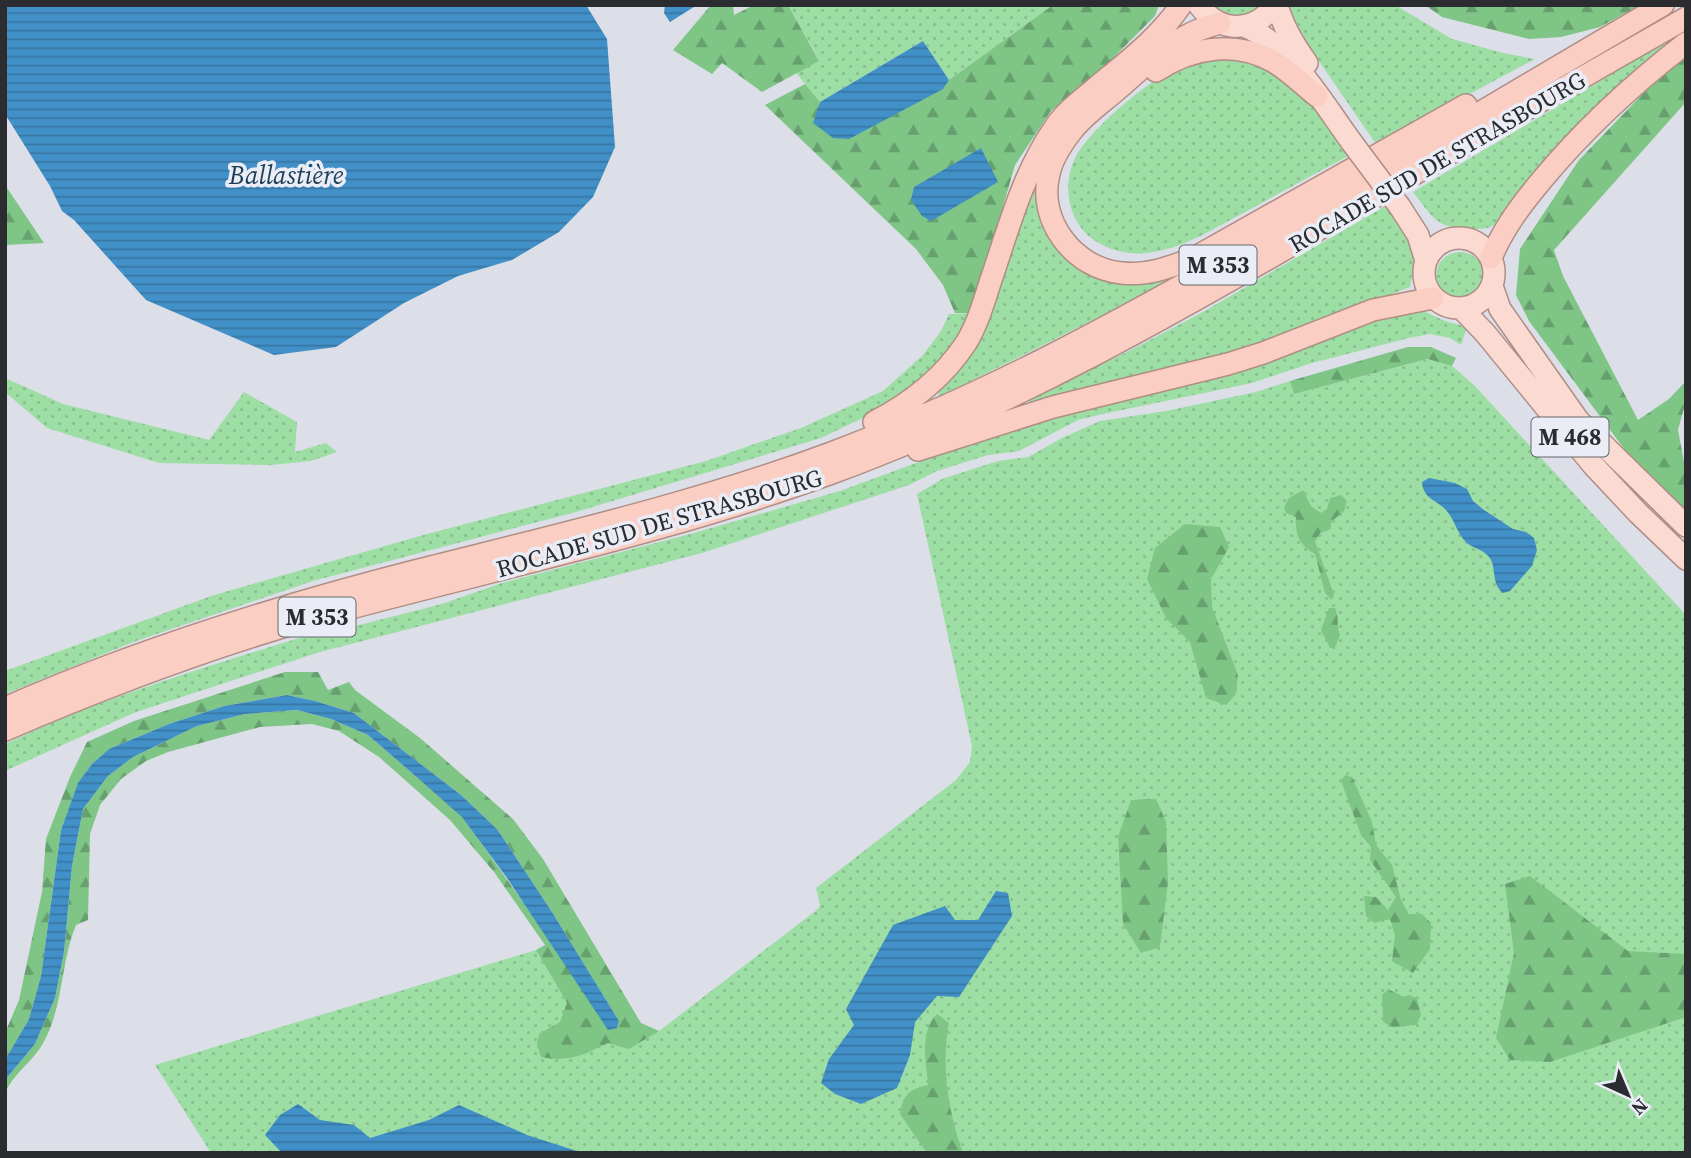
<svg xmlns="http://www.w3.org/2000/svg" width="1691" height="1158" font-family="'Source Serif 4',serif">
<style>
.grass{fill:url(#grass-dots)}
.forest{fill:url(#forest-firs)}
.water{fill:url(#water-rules)}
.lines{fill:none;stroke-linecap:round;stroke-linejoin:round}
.primary-casing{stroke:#b08d85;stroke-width:24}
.trunk-casing{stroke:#b08d85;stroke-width:24}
.primary{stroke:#fbdad1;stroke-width:21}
.trunk{stroke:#facec2;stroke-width:21}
.primary-bridge-casing{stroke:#b08d85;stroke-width:24;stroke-linecap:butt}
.primary-bridge{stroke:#fbdad1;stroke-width:21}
.labels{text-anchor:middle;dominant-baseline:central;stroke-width:7;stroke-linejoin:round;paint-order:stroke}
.shield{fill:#eaedf6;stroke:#64666b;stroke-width:2}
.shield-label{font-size:23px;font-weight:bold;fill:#2a2c2f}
.street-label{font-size:24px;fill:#2a2c2f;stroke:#eaedf6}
.water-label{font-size:26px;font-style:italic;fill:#1c3e56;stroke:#eaedf6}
</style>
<defs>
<pattern id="grass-dots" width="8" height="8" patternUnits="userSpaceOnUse" patternTransform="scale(1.75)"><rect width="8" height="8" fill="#9ddea4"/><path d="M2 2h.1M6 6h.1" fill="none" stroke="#87bf8e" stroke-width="1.8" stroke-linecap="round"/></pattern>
<pattern id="forest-firs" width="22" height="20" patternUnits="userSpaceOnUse" patternTransform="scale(1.75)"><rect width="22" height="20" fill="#7ec586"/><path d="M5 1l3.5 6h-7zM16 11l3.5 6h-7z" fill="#67a06e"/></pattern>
<pattern id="water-rules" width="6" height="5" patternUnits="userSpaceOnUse" patternTransform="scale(1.75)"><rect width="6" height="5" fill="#4190c8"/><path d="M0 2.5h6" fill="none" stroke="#3776a3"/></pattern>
</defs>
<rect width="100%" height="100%" fill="#dcdfe8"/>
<path class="grass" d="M788,5H1053L949,80L923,41L820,102L796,73L819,60Z
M1213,5H1260C1246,18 1227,18 1213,5Z
M1290,5H1395L1452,39L1503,53L1535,59L1376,144L1312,51L1290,11Z
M1686,30V37L1508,210C1494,227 1493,229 1471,229C1436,229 1432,216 1413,192Z
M1250,57L1295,84L1352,154C1316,173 1280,193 1245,212C1215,228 1186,247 1153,252C1133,256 1114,252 1097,242C1069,225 1061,187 1075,158C1091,127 1163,66 1197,60C1214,57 1233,58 1250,57Z
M1038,175L1080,267L1177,275L1149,292L939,397L938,391L956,375L992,313L1009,258Z
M1387,205L1417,249L1410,287L1257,347L1031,404L1028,400L1129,351L1203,312Z
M1436 276a24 24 0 1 1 48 0a24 24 0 1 1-48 0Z
M1419,309L1445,321L1467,327L1461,345L1450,338L1430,334L1409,338L1312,363L1252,383L1103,414L1078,420L1019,451L988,455L937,471L909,485L702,553L320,652L136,712L5,771V744C114,692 230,660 344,624L347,628L442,604L502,583L694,533L840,491L984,438L1366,320Z
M972,313L947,356L894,403L821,438L576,512L313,581L136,641L5,694V671L214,595L427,534L706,461L801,428L883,391L923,355L941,331L949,314Z
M1429,359L1452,366L1474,385L1686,615V1153H211L155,1065L536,950L567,1003L659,1031L818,909L820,905L816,888L956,780L970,762L972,746L917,494L942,479L998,461L1028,457L1062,438L1100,421L1166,411L1256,392L1290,381L1294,394Z
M5,378L63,404L209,440L244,392L297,422L295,452L326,443L337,452L311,461L271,465L159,463L47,428L5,392Z"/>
<path class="forest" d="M711,5H733L734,15L754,5H788L819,61L762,92L722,63L712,74L673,50Z
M1053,5H1159L1155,16L1107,64L1051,111L1015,165L972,313H955L943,285L916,249L765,105L805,84L820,102L814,123L942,89L949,80Z
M1425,5H1640L1600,27L1561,37L1529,39L1442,17Z
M1686,56V102L1554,250L1563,276L1638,420L1669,399L1686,381V401L1678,430L1686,473V513L1628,454L1529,321L1516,295L1520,249L1579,160L1660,76Z
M5,185L44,243L5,245Z
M1408,347H1431L1456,358L1452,366L1428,359L1294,394L1290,381Z
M1303,490L1311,506L1321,513L1327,509L1330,498L1341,495L1347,501L1344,511L1331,522V529L1320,533L1315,541L1334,595L1332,600L1325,593L1315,554C1299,545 1295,534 1296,517L1286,513L1284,507L1289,498Z
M1185,524L1220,527L1229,547L1211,579L1212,607L1238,675L1236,694L1226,705L1206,698L1190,642L1166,618L1147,579L1155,548Z
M1329,608H1335C1340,621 1336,623 1340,635L1335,647L1330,648L1321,630Z
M285,672H318L328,690L349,682L355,690L420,738L513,819L543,859L641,1023L659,1031L629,1049L608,1043C586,1054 567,1063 541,1057L537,1045L539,1034L560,1022L567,1003L536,950L545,945L494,872L450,820L379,757L339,731L312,724L260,727L168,752L146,761L121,779L100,805L90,834L88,920L76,925C60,963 64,1008 42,1045C32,1062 13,1074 5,1093V1080L35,1044L55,998L64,952L72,866L83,809L108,776L133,757L197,726L245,714L297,710L331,719L368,735L462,816L554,946L617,1028L619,1021L552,912L497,829L461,795L354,713L315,701L287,695L224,706L169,724L109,749L92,764L78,784L61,830L41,976L29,1019L5,1060V1033L19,1000L42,892L46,839L70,777L87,742L134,721Z
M1345,775L1352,777L1372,822L1376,845L1392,865L1401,900L1409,914H1422L1431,923L1430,949L1413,973L1392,961L1395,935L1390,919L1374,923L1366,916L1364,896L1376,897L1388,910L1396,897L1370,860L1371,847L1361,835L1341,781Z
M1156,799L1166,822L1168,882L1160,947L1141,953L1123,924L1118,837L1131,800Z
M1530,876L1628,951L1686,954V1017L1550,1062L1510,1060L1496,1038L1514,953L1505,884Z
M1388,989L1404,997L1409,995L1417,998L1421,1015L1417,1025L1393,1027L1383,1022L1382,995Z
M937,1014L949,1023C941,1066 948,1111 963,1153H927L900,1114C903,1094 910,1089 928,1085C926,1060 919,1033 937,1014Z"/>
<path class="water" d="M5,5H586L607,39L615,147L593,197L559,232L512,260L458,276L404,303L336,347L274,355L146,300L74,220L62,211L50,186L5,114Z
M665,5H697L670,22L664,13Z
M923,41L949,80L943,89L849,139L833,138L813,123L820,102Z
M981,148L998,182L931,221L922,216L911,200L914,187Z
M1429,478L1455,483L1467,489L1473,501L1484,510L1513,529L1526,532L1534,538L1537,550L1532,566L1510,591L1503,593C1489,582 1499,564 1486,554C1481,549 1473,548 1467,543C1457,534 1455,520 1446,510C1437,500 1423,499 1422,482Z
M287,695L315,701L354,713L461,795L497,829L552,912L619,1021L617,1028L608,1030L507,878L462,817L412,773L368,735L331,719L297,710L245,714L197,726L133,757L108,776L83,809L72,866L64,952L55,998L35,1044L5,1080V1060L29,1019L41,976L61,830L78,783L92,764L109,749L169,724L224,706Z
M996,891L1008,893L1012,916L959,997L937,996L915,1022L910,1055L897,1088L861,1104L835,1094L821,1083L829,1059L854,1025L846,1009L893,925L945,906L955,920H978Z
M298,1104L320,1120L354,1125L370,1138L429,1120L459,1105L527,1135L583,1153H282L265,1135L280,1115Z"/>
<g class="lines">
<defs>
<path id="primary" d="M1199,5C1220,34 1254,33 1275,5
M1277,5C1283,27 1294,45 1307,63
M1244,26C1290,44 1324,105 1353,144
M1400,207L1418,235L1426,261
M1424 273a35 35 0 1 1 70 0a35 35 0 1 1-70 0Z
M1492,286L1500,309L1578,420L1686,526
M1462,309L1485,333L1593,465L1638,513L1686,559"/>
<path id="trunk" d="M1220,23C1209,26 1199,29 1190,34C1163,47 1140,70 1118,89C1102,103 1084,115 1071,132C1061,145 1052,159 1049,174C1037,220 1074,269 1122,273C1148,276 1170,267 1194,258L1466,105
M1156,71C1192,47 1236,40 1274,62C1289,71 1303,85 1317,96
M1491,258C1503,229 1521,205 1541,181C1584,129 1633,84 1686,43
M874,422C911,403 943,378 966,343C979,322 985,297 993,274C1010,223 1024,172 1055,127C1064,113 1080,101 1093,90C1124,64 1158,39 1181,5
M918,450L1053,407L1228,364L1263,353L1373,310L1433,298
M5,708C139,649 278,606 419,570C557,535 697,503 831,453C981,397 1115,324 1255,244C1392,166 1527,84 1663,5
M5,730C107,686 210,647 317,617C489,570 665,534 832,473C1012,407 1177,312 1342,216C1456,149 1571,84 1686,18"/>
</defs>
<use href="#primary" class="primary-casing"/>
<use href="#trunk" class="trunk-casing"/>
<use href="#primary" class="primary"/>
<use href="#trunk" class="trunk"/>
<defs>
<path id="primary-bridge" d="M1353,144L1400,207"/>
</defs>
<use href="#primary-bridge" class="primary-bridge-casing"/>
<use href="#primary-bridge" class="primary-bridge"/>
</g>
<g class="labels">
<g class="shield">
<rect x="1179.5" y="245.5" width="77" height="39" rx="5"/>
<rect x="1531.5" y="417.5" width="77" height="39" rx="5"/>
<rect x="278.5" y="597.5" width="77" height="39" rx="5"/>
</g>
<g class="shield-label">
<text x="1218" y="265">M 353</text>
<text x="1570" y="437">M 468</text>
<text x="317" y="617">M 353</text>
</g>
<g class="street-label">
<text transform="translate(1437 162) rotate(-30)">ROCADE SUD DE STRASBOURG</text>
<text transform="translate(659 523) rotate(-16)">ROCADE SUD DE STRASBOURG</text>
</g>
<g class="water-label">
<text x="286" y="175">Ballastière</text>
</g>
</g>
<rect width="1691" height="1158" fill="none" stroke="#2a2c2f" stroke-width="14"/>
<g transform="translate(1628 1095) rotate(136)" stroke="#eaedf6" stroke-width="5" paint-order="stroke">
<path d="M0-5L12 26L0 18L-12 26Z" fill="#2a2c2f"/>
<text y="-10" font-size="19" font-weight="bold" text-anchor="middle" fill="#2a2c2f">N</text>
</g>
</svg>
